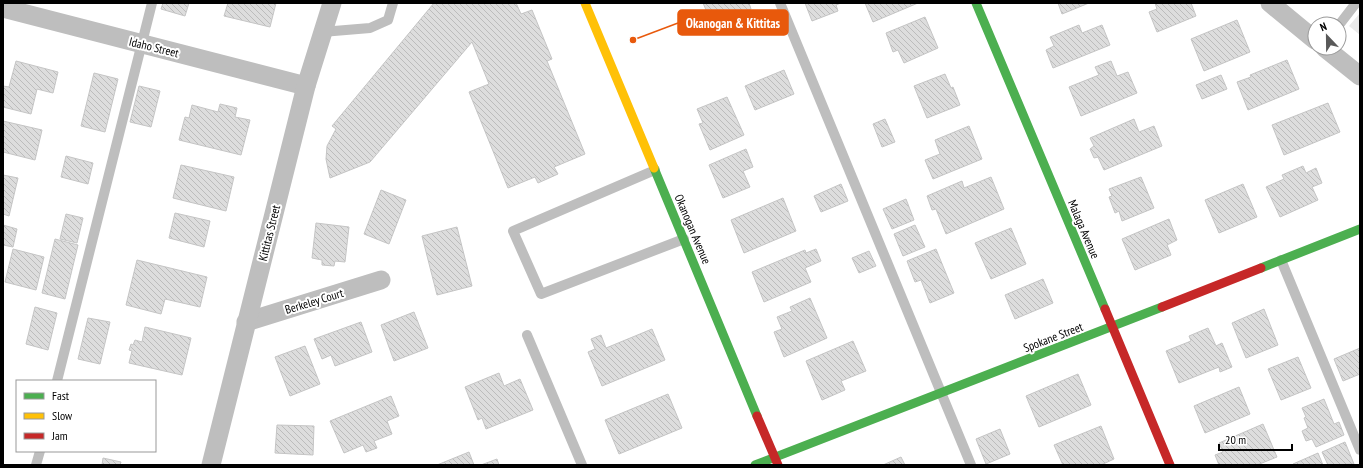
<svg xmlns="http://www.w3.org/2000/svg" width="1363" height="468" font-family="'PT Sans Narrow',sans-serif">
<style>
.green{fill:#eaeaea}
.building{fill:url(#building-back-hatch);stroke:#c5c5c5}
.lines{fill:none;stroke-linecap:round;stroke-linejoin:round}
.lane{stroke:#bebebe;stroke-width:10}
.street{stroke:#bebebe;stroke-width:19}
.fast{stroke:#4caf50;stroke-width:9}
.slow{stroke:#ffc107;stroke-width:9}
.jam{stroke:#c62828;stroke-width:9}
.labels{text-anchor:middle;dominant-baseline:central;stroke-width:4;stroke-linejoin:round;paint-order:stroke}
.street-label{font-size:12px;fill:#000;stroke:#fff}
.leader{fill:none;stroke:#e8590c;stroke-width:1.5}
.callout-dot{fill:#e8590c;stroke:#fff;stroke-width:1.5}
.callout{fill:#e8590c;stroke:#e8590c;stroke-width:1.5}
.callout-label{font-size:13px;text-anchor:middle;font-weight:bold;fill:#fff}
</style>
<defs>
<pattern id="building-back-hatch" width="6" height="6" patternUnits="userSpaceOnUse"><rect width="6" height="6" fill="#ddd"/><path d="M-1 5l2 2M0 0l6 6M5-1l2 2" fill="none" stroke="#bcbcbc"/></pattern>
</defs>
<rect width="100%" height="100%" fill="#fff"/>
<path class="green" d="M1360,13v22l-11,-9z"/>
<g class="building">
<path d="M163,3h26l-4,13 -24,-7z"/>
<path d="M228,3h48l-6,24 -46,-11z"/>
<path d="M434,3h82l5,11 11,-4 20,49 -5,2 38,93 -31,13 4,7 -20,9 -3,-6 -27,11 -39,-96 20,-8 -17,-42 -102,120 -40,16 -4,-19 1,-13 9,-17 -4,-3z"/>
<path d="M703,3h46l2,6 -38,17z"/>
<path d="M805,3h36l-5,2 2,6 -26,10z"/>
<path d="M865,3h53l-45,19z"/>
<path d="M1058,3h31l-27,11z"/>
<path d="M1155,3h36l5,13 -39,16 -8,-20 8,-3z"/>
<path d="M925,17l13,31 -34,15 -6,-13 -5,2 -7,-19z"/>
<path d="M1237,20l13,32 -46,19 -13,-32z"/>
<path d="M1079,25l3,8 20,-8 8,20 -57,23 -7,-18 8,-4 -4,-9z"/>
<path d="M1287,60l12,29 -51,21 -11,-28 14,-5 -1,-2z"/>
<path d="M16,61l42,11 -5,21 -16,-4 -6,25 -28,-7v-21l6,1z"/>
<path d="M1111,61l6,15 11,-4 9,21 -56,23 -12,-29 30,-12 -4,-8z"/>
<path d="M784,70l10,24 -39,16 -10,-24z"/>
<path d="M94,73l24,6 -13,53 -24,-6z"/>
<path d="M945,74l6,14 2,-1 7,18 -33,13 -13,-32z"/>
<path d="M1221,75l6,14 -25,10 -6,-14z"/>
<path d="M139,86l21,5 -9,36 -21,-5z"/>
<path d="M727,97l17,38 -34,15 -11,-26 4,-1 -6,-14z"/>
<path d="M1328,103l12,29 -56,23 -12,-30z"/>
<path d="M220,104l17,4 -2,9 15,3 -9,35 -62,-15 6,-23 4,1 3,-13 26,7z"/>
<path d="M885,119l10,23 -13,5 -9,-23z"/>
<path d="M1134,119l5,13 15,-6 8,20 -58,24 -6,-13 -4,1 -4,-9 4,-3 -4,-8z"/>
<path d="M3,121l39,9 -7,30 -32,-8z"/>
<path d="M969,126l13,33 -49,20 -8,-19 15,-6 -5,-14z"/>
<path d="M746,149l7,18 -10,4 7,16 -27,11 -14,-33z"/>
<path d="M66,156l27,7 -5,21 -27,-7z"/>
<path d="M181,165l53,12 -8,34 -53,-13z"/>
<path d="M1303,166l3,7 10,-5 6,15 -10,4 6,13 -38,17 -14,-30 18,-8 -2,-4z"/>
<path d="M3,175l15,3 -9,38 -6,-2z"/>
<path d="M991,177l13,32 -58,25 -10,-25 -4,1 -5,-14 35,-15 2,7z"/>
<path d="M1141,177l13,31 -32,13 -3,-10 -4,2 -6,-16 3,-1 -3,-7z"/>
<path d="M841,184l7,17 -27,11 -7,-16z"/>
<path d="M1243,184l14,33 -38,16 -14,-33z"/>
<path d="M381,190l25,10 -17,44 -25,-10z"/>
<path d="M783,198l13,33 -52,22 -13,-33z"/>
<path d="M906,199l8,21 -22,9 -9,-20z"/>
<path d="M175,213l35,8 -6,26 -35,-9z"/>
<path d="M66,214l17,4 -6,25 -17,-4z"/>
<path d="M1169,219l8,21 -10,5 4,10 -36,15 -13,-31z"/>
<path d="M316,223l33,4 -4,35 -10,-1 -1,5 -12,-1v-5l-10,-2z"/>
<path d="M3,225l14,4 -4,18 -10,-2z"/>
<path d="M915,225l10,22 -22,9 -9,-22z"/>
<path d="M457,227l15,59 -35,9 -15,-59z"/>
<path d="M1011,228l15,36 -35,15 -16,-36z"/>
<path d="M55,239l23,6 -13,54 -23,-6z"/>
<path d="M13,249l31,8 -8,33 -31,-8z"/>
<path d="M816,249l5,12 -16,7 6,14 -47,20 -12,-30 53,-22 1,3z"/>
<path d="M936,249l18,44 -24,10 -9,-23 -6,2 -8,-21z"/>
<path d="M869,251l7,15 -17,7 -7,-15z"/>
<path d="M137,260l70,17 -7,30 -35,-8 -4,15 -35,-9z"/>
<path d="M1043,279l10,24 -38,16 -10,-24z"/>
<path d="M810,298l17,40 -43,19 -10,-25 8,-3 -5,-12 15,-6 -2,-4z"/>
<path d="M35,307l22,6 -9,37 -22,-6z"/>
<path d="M1264,309l14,36 -32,13 -14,-35z"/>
<path d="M414,312l14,36 -34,13 -13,-36z"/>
<path d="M88,318l22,4 -10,42 -22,-5z"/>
<path d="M361,322l11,30 -37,14 -4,-11 -9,4 -8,-20z"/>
<path d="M145,327l46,11 -9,37 -53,-12 3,-12 -3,-1 2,-6 2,1 2,-5 7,2z"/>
<path d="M1208,328l8,18 6,-3 10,24 -12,5 -1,-5 -40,16 -13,-32 25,-10 -2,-5z"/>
<path d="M652,329l13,31 -63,26 -14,-34 7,-3 -4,-10 10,-4 5,13z"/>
<path d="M853,341l13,30 -25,10 4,9 -23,10 -16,-39z"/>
<path d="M305,346l15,38 -30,12 -15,-39z"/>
<path d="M1360,348v26l-17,7 -9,-22z"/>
<path d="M1298,357l13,31 -30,12 -13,-31z"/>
<path d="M499,373l5,13 16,-7 13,31 -47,19 -4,-11 -4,2 -13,-33z"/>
<path d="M1078,374l13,31 -52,22 -13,-31z"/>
<path d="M1239,387l11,27 -45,19 -11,-27z"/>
<path d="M668,394l14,34 -63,26 -14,-34z"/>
<path d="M391,396l8,20 -12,5 5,13 -18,7 3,7 -11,4 -3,-7 -19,8 -14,-32z"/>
<path d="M1324,399l10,25 5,-2 5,13 -28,12 -4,-8 -6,2 -4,-10 6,-3 -4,-10 2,-1 -4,-9z"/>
<path d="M1263,424l14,33 -20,8h-38l-4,-10 8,-3 -4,-9z"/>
<path d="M277,425l37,1 -1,29 -38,-2z"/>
<path d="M1101,426l13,33 -13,6h-38l-9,-20z"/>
<path d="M1000,429l10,25 -24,10 -10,-25z"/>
<path d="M1345,442l9,22 -26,1 -6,-13z"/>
<path d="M469,452l5,13h-37z"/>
<path d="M1318,453l5,12h-30v-1z"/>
<path d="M901,457l4,8h-22z"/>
<path d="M103,458l18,4 -1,3h-18z"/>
<path d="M497,459l2,6h-18z"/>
</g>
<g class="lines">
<g class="lane">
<path d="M780,3l191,462"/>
<path d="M1339,25l17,-22"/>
<path d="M322,32l48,-4 18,-8 5,-17"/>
<path d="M655,170l-142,61 28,63 143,-55"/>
<path d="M1281,260l79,190"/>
<path d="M527,335l55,130"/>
<path d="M57,381l95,-378"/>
<path d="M36,465l4,-14"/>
</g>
<g class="street">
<path d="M1270,3l45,37"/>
<path d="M3,8l303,78"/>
<path d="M1325,48l35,28"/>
<path d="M246,322l135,-42"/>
<path d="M211,465l95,-379 26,-83"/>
</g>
<g class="fast">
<path d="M976,3l129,306"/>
<path d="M654,168l103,248"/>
<path d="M1261,268l99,-39"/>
<path d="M755,465l407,-158"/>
</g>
<path class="slow" d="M585,3l69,165"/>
<g class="jam">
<path d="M1162,307l99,-39"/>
<path d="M1105,309l65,156"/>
<path d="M757,416l21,49"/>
</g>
</g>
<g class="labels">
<g class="street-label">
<text transform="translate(154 47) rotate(14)">Idaho Street</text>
<text transform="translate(693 229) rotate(67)">Okanogan Avenue</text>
<text transform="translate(1084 229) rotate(67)">Malaga Avenue</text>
<text transform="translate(269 233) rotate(-76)">Kittitas Street</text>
<text transform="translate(314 301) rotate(-17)">Berkeley Court</text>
<text transform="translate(1053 337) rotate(-21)">Spokane Street</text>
</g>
</g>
<path class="leader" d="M633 40L678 23"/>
<circle class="callout-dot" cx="633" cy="40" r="4"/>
<rect class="callout" x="678" y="10" width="110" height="25" rx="4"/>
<g class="callout-label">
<text x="733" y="28">Okanogan &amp; Kittitas</text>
</g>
<rect width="1363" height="468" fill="none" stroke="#000000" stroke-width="8"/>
<rect x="16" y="380" width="140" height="72" fill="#ffffff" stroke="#999999"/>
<rect x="24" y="393" width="20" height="6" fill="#4caf50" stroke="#999999"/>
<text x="52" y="400" font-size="12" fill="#000000">Fast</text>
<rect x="24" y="413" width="20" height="6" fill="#ffc107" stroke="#999999"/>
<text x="52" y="420" font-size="12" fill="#000000">Slow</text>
<rect x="24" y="433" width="20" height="6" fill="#c62828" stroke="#999999"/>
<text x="52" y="440" font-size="12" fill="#000000">Jam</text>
<g transform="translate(1327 36) rotate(338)"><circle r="19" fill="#ffffff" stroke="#999999"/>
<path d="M0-3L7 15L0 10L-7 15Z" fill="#595959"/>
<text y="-6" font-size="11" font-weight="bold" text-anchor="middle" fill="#000000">N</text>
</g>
<path d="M1219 444v6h73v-6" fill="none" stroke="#000000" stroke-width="2"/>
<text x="1225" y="444" font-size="12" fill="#000000" stroke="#ffffff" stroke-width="3" paint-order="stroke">20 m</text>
</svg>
